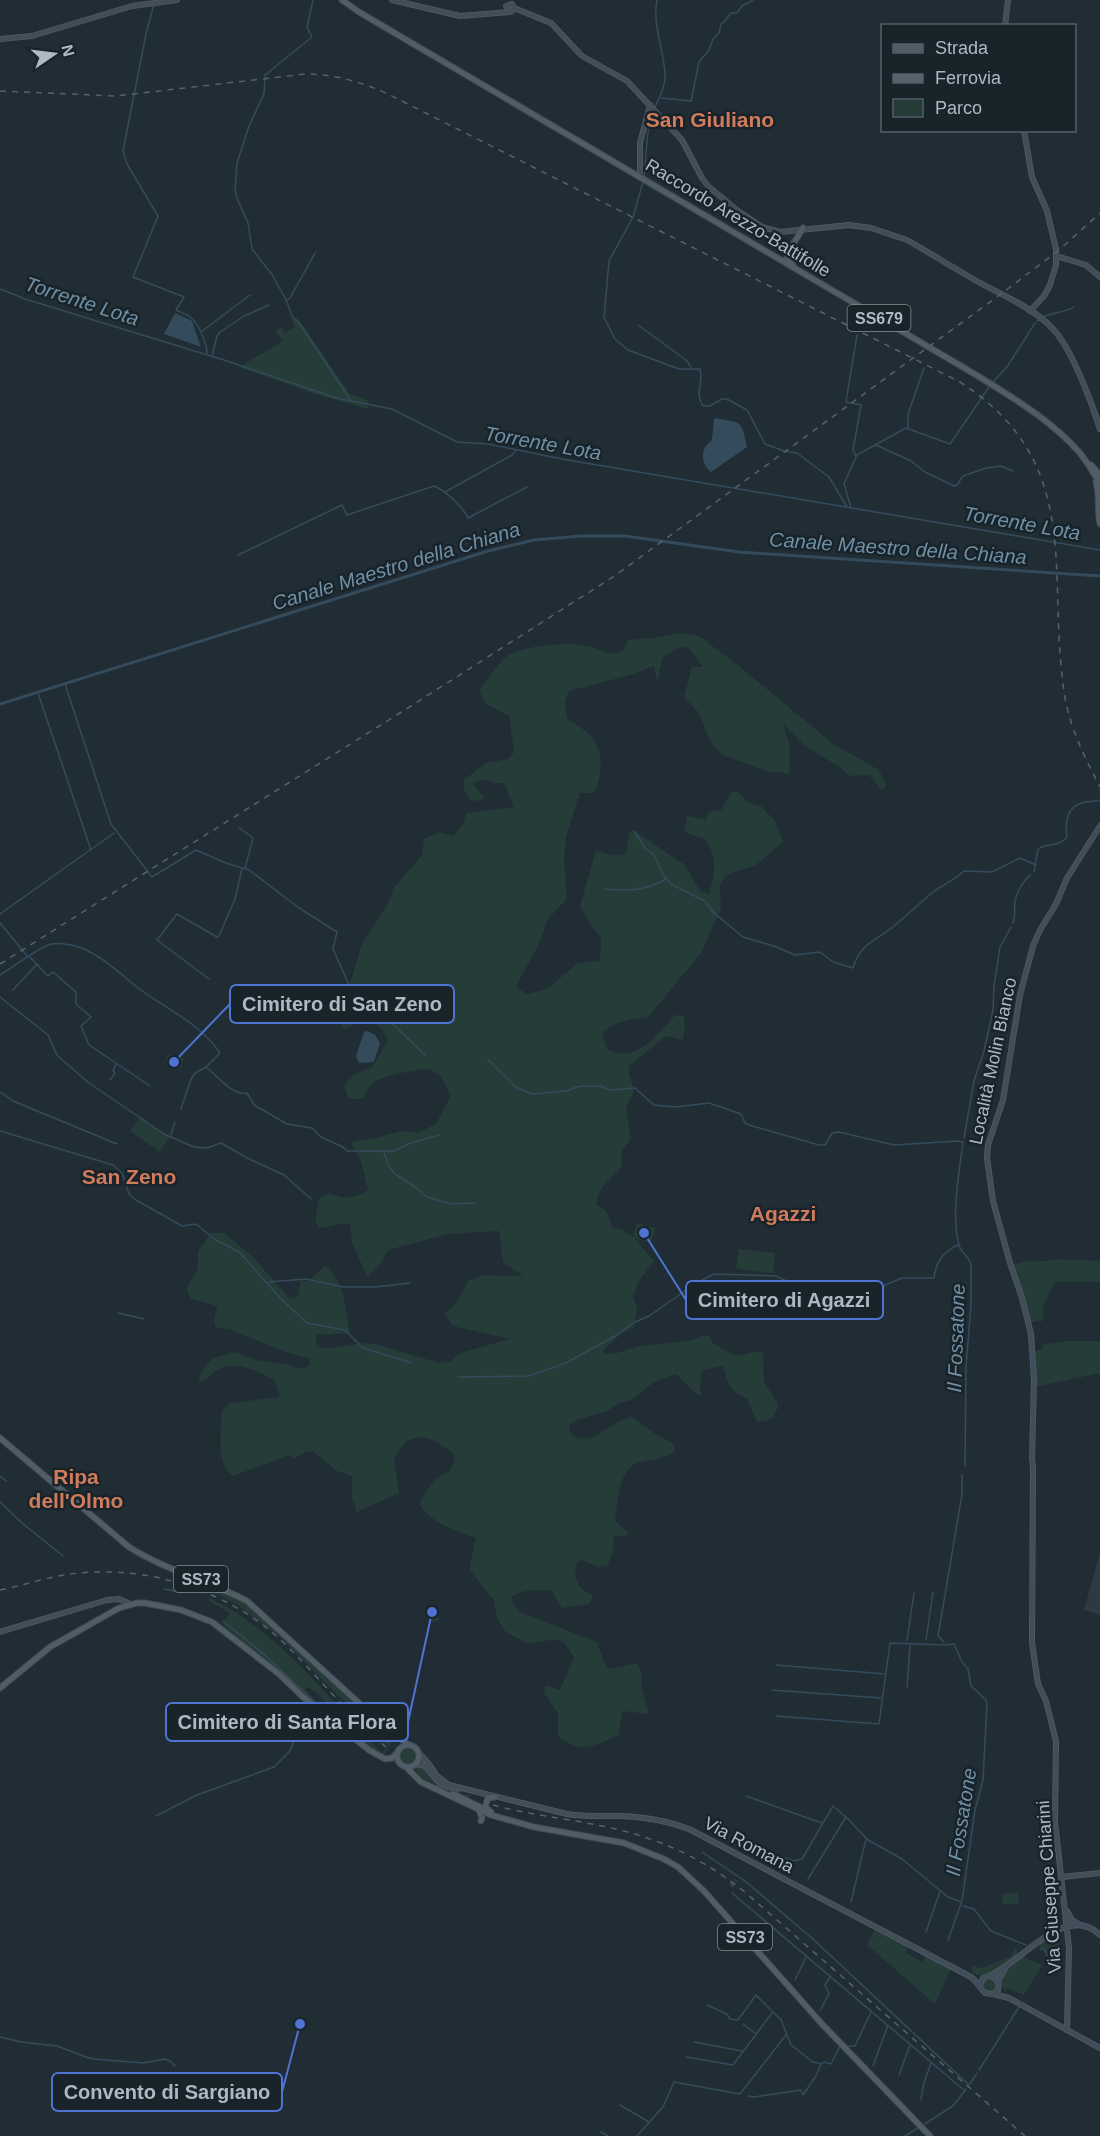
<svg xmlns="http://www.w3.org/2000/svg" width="1100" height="2136" font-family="Helvetica,sans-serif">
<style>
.airport{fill:#2e3a43}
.green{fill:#263c38}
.water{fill:#344b5c}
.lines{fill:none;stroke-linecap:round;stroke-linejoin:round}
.stream{stroke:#344b5c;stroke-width:1.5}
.canal{stroke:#344b5c;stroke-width:3}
.secondary-tunnel{stroke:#35424a;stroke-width:4.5;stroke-dasharray:4.5 2;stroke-linecap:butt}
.secondary-casing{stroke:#515c64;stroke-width:6}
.primary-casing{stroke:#404a52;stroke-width:7}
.secondary{stroke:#414e59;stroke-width:4.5}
.primary{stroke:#515d66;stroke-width:5}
.rail{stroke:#55636d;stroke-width:1.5;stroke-dasharray:6 6;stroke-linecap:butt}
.labels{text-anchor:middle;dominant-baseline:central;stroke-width:5;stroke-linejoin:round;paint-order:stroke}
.shield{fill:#19232a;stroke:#818c95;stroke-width:1.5}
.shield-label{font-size:16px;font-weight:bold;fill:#adb9c3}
.street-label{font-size:18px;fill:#adb9c3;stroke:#19232a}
.water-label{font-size:20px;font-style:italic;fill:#6f90a6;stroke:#19232a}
.quarter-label{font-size:21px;font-weight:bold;fill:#cf7b5c;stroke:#19232a}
.leader{fill:none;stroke:#4f73d1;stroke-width:2}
.callout-dot{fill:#4f73d1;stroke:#19232a;stroke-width:2}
.callout{fill:#19232a;stroke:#4f73d1;stroke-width:2}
.callout-label{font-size:20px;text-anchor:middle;font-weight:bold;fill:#adb9c3}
</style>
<rect width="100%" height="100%" fill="#202d35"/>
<path class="airport" d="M1100,1552v63l-16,-5z"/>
<g class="green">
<path d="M297,317l53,77 19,7 -1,8 -53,-15 -76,-27 44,-26 -8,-10 6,-4 4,6 9,-6 -2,-7z"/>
<path d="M681,633l18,3 40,30 93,77 47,27 7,15 -4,6 -13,-16 -19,1 -12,-10 -32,-19 -23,-23 7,23 -1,28 -7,-3h-13l-46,-17 -12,-12 -12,-30 -15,-16 8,-30h11l-15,-20 -10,1 -15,9 -6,25 -3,-16 -24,9 -61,16 -4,10 2,17c7,6 17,11 23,17 14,15 13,41 4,58h-14l-14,44 -2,20 3,42 -19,20 -11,29 -21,38 10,8 21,-5 31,-26 22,-2 1,-23 -11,-14 -10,-18 16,-56c10,4 20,8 30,3l3,-20 4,-3 52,35 15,26 9,3c6,-20 9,-38 -4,-55l-16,-5 -5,-4 3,-14 19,4 3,-8 12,-2 11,-19 6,1 11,11 12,3 14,15 8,21 -27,23 -27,9 -6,6 -3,6 1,23 -20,44 -47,57 -7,8c-15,1 -35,3 -45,16l5,15c30,16 50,-15 68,-34l8,1 2,10 -2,14 -17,-4 -37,30v6l5,20 -8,15 5,32 -10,13 1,15c-11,12 -26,22 -25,39 13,3 11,13 17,23h7l12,8 4,-14 18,5 -4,15 -17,-5 20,23 -15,20 -6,16 4,10 -3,20 -12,6 -19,17v4l14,-1 22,-7 53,-6 10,-4h7l4,7 22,13 23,-5 5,2 1,29 14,22c-1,13 -9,18 -21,18l-10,-24c-17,-5 -20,-16 -24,-32l-21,4 -2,19 2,7 -6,-2 -20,-20 -20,7 -25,19 -12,3 -11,8 -32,9 -6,5 -1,4 3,6c24,13 37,-16 61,-18l21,16 20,11v9c-14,7 -24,6 -37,10 -19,7 -19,41 -22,58l14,12 -2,2 -13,2 -1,14 -5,14 -9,2 -18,-7 -5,3c-1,8 -1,18 5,25 4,4 8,4 12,9l-4,7 -27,4 -11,-18c-12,0 -32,-1 -40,8l2,6 7,8 77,30 9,25 4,2 28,-6 4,13 -1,9 8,29 -27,-3 -3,24c-23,10 -39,20 -61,1v-23l-14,-20 1,-8 15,5 14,-33 -11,-16 -11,-1 -26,3 -21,-12 -8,-13 -4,-19 -24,-30 7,-31c-21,-7 -45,-15 -57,-34 4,-7 8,-14 13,-21 12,-14 19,-4 23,-28 -13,-9 -29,-24 -46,-15 -6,3 -11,14 -15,19l5,34 -42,19 -5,-15v-21l-15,-5 -25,-20 -7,1 -11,7 -5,-4 -56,21c-18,-12 -12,-46 -11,-65l8,-8 50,-6 -5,-16c-15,-9 -38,-21 -56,-12 -8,3 -12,12 -20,13v-4l6,-12 9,-8 21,-6 21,8 33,5 8,3h7l6,-4v-5l-24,-7 -57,-23 -13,-1 -2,-6 3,-16 -26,-7 -4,-8 1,-6 10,-16v-18l13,-18h13l28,23 38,43 8,-3 3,-17 6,3 18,-16c20,14 21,45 25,67l-34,2 1,12 15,1 30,-5 14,1 63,19 12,-2 9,-8 50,-14 -53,-12 -6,-3 -6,-10 13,-13 10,-20 16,-6 39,1 -20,-14 -4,-31 -51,3 -60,16 -6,12 -15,15 -15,-35 -2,-18c-11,-1 -19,3 -31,4l-4,-8 4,-22 9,-5c19,6 22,7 40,-3l-7,-29 -10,-18c7,-3 13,-3 20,-4 16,-2 30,-12 47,-6l18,-9 14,-27c-3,-10 -8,-23 -19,-27 -9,-3 -47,6 -55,11 -15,9 -4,22 -28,17l-4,-13 11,-11 18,-7 15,-28 -7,-11 -13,-10c-13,3 -12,7 -23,11l-3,-2 -2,-28 4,-9 6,-7 12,-39 27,-42 4,-13 29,-34 2,-16 15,-7 14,4 11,-13 2,-10 48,-6 -10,-24h-11l-7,-4 -14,4 13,15 -6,3 -8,-1 -7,-10v-10l22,-17 22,-4 6,-7 -5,-36 -24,-13 -6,-13c8,-11 17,-24 27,-33 15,-12 64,-15 82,-11 15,3 19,12 35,5l5,-11 24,-2z"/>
<path d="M167,1055l17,3 -3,10 -15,-4z"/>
<path d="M140,1117l29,21 -9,14 -30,-21z"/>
<path d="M739,1249l36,4 -2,20 -37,-4z"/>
<path d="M1058,1259l42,2v21h-45l-12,24v15l-13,1 -17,-57c14,-6 30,-2 45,-6z"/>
<path d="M1065,1341h35v32l-64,14 -1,-36 8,-2 -1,-4z"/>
<path d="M208,1586l32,14 15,10 81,74 49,50 6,9 -6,11 -4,1 -10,-6 -53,-55 -11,-7 -2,2 10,12 -1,1 -92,-78 8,-11 -21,-12 1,-3c71,35 117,100 172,155l6,-7 -109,-110 -43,-32 -27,-14z"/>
<path d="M435,1605l4,15 -8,2 -5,-14z"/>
<circle cx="408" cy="1756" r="9"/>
<path d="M417,1765l5,1 14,16 21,9 2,3 12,1 -1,3 -7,-1 -42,-20 -6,-8z"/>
<path d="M1018,1893l1,10 -16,2 -1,-11z"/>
<path d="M876,1927l33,19 -3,7 16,9 4,-7 25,14 -16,35 -68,-59z"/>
<path d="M1058,1933c3,16 1,11 -7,24l-12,-12z"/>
<path d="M1015,1948l2,1 -1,6c-11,11 -28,27 -44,18v-7l10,2 29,-12 3,-6 -2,-1z"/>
<path d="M1023,1957l19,8 -18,30 -17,-7 -2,4c-9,-17 6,-26 18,-35z"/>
<circle cx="990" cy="1985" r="7"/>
</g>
<g class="water">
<path d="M175,313l17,8 9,26 -37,-13z"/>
<path d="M714,418c28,5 27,1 33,29l-36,25c-11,-9 -11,-23 1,-32z"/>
<path d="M367,1031l8,4 5,8 -6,19 -15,1 -3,-7 8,-24z"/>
</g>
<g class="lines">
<g class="stream">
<path d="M313,0l-6,27 5,10 -47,38 -1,19 -15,32 -12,37 -2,27 2,8 11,25 4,26 21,27 13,24 7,18 7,6 51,77"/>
<path d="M154,4l-8,30 -23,117 4,13 31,52 -25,61 51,20 -8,13c4,2 10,4 14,7 9,7 17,26 17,37"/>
<path d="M661,98l30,3 8,-39 10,-12 4,-11 6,-6 2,-9 3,-2 7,-9h6l5,-7 11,-6"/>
<path d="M644,178c3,-21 1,-40 7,-60 4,-15 15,-28 14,-44 -1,-24 -13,-50 -8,-74"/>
<path d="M643,182l-10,35 -24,44 -5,56 11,22 13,11 51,19h21c4,13 -6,24 3,37h7l12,-7h5l20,11 18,34 19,7 13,2 32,24 18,30"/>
<path d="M0,289l25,10 199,61 112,38 56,11 65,33 31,2 74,15 538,91"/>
<path d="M287,300l3,-2 25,-45"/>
<path d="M1043,317c9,-5 25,-5 31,-10"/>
<path d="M1037,321l2,-1"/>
<path d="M638,325l48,35 5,7"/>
<path d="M201,332l49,-37"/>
<path d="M212,356l5,-20 2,-3 25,-17 25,-11"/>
<path d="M993,382l14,-15 28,-44"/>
<path d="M908,428v-14l16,-46"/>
<path d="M876,445l35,16 14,11 29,14 3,-1 6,-9 23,-8 15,-2 12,5"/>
<path d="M856,456l-3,-6 8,-45 -15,-3 11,-67"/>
<path d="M445,492l67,-37 4,-5"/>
<path d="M851,508l-7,-24 13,-29 49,-27 44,16 39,-57"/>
<path d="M238,555l104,-50 5,10 87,-29c12,5 29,21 34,32l59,-31"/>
<path d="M65,684l46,140 41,53 44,-27 30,13 23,7 50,38 38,24 -4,17 17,38 6,7 5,1 11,9 53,51"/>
<path d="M38,693l53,157"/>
<path d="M238,827l15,11 -8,30"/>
<path d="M634,831l11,17 9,7 10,21 7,8 34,17 8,11 30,25 31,9 21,9 25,-3 13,10 20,6c7,-25 23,-27 41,-42 13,-11 26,-23 39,-34 10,-7 21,-12 31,-21l28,1 28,-14 16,7"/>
<path d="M1034,872l4,-23c11,-8 18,0 29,-12 -2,-15 -1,-31 18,-35 6,-1 10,0 15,-2"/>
<path d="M604,889c23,2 42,2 62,-10"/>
<path d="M0,914l114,-81"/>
<path d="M0,923l28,34"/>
<path d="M1013,923c3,-8 1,-13 2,-21 1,-9 9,-23 16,-27"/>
<path d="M30,957l18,19 5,-4 23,20v12l15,13 -10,9 8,19 61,41"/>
<path d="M0,975c10,-6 41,-29 51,-31 12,-2 29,2 39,8 18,9 33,24 48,36 27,20 63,36 82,65l-14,14 -11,6 -4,6 -10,30"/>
<path d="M209,979l-52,-39 20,-26 40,23 2,-1 16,-37 7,-30"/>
<path d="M13,990l24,-26"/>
<path d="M362,995l29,-3 41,12 17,1"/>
<path d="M0,997l48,38 9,20 10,9 22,19 75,51 30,13 13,1 14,-5 26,15 37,17 27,24"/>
<path d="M488,1060l28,27 16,7 34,-3 11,-4 9,-1h14l10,4 25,-2 19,17 22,2 33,-4 32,11 4,9 4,2 70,20h6l7,-12 7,-1 55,13 64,-4 5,1c-4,31 -12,74 -4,103 2,8 11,12 12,20v40l-5,62 -1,99"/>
<path d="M207,1068c11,8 25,28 40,25l8,13 6,3 26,15 25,4 9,9 22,10 4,4h48l13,-7 31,-9"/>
<path d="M110,1080l5,-7 -2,-2 3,-7"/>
<path d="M0,1092l13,9 104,43"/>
<path d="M0,1131l113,34 9,8 7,21 7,6 46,26 14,-2 20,16 23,12 43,48 25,23 38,7 18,18 49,15"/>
<path d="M171,1135l4,-13"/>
<path d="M964,1138l10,-57 10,-30 9,-41 1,-24 6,-39 11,-20"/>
<path d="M384,1153l6,15 5,6 19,12 13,11 25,7 22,-1"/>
<path d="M269,1282l37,-3 37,8h32l35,-4"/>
<path d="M118,1313l26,6"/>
<path d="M458,1377l70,-1 38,-13 51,-28 16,-12 16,-7 46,-32 19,-10 62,2 17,8 76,5 9,-1 24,-10h32c2,-17 9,-26 24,-33"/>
<path d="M0,1476l6,5"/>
<path d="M0,1502l22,21 41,33"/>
<path d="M164,1589l10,2"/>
<path d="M223,1621l43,35 51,48"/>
<path d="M907,1640l7,-47"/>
<path d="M926,1640l7,-48"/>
<path d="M944,1642l-6,-6 24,-142v-19"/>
<path d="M776,1665l110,9"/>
<path d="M907,1687l3,-41"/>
<path d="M772,1690l109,8"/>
<path d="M776,1716l103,8 11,-81 56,2 8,-1 8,18 6,7 3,17 15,14 1,4 -4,76 -8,30 -13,91 -14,39"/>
<path d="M746,1796l76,27"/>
<path d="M156,1816l41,-21 77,-28 16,-16 7,-19 9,-6 8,-14"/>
<path d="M747,1843l46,18 9,-2 31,-53 14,12 21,22 34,19 46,38 13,5"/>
<path d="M702,1852l43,29 69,59 155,145 8,-12"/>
<path d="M808,1879l38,-62"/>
<path d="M732,1893l233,198"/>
<path d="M851,1902l15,-63"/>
<path d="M963,1906l11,3 17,22 35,14"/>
<path d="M926,1932l14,-41"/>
<path d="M1040,1948l5,2 2,6"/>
<path d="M795,1980l11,-23"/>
<path d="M707,2005l20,9 3,5 8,1 18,-25 25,25 10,25 22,17 8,2 3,-2 7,2 9,-18"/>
<path d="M820,2011l9,-17 -4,-9 5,-8"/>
<path d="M743,2024l12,9"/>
<path d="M0,2037l21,5 36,4 29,11 8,2 49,4 22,-4 5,2 5,5"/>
<path d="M694,2042l48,9"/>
<path d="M847,2046h8l16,-34"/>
<path d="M686,2057l47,8 39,-52"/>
<path d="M873,2066l15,-41"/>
<path d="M979,2070l40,-63"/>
<path d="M899,2075l11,-30"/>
<path d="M748,2096l6,1 47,-7 2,5 13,-19 5,-12"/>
<path d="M921,2100l2,-14 8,-23"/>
<path d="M620,2105l29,17"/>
<path d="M925,2124l29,-19 12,-16"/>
<path d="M601,2132l7,4"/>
<path d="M637,2136l26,-29 11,-25 66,12 46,-59"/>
<path d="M905,2136l13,-8 4,3"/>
</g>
<path class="canal" d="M0,704l488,-153 46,-11 47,-4h44l114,16 361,24"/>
<path class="secondary-tunnel" d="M731,1886l5,-6"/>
<g class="secondary-casing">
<g id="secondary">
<path d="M392,0l68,16 51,-4 3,-4 -2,-4 -6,2 2,5"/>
<path d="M514,8l37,15 31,33 45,25 55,59 20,38 7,9 29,24 24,16 18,5 69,-7 22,3 36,12c23,13 45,27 68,40 26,15 58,27 78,49 19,20 39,74 47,100"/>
<path d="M1005,26l3,-26"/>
<path d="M0,39l32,-3 100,-30 45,-6"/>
<path d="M1024,130l8,47 15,34 9,38v16l-6,20 -6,11 -14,15"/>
<path d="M638,176l2,-4v-29l10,-38"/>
<path d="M1056,256l30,9 14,12"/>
<path d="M0,1632l107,-32 12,-1 11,5"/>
<path d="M419,1753l10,11 8,12 12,9 118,29c18,3 35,2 53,2 25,1 47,4 71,14l280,147c7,5 8,11 14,16l8,1 5,-4 1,-6 -5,-7 -5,-1 -6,2 -3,8"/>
<path d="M416,1764l9,2 15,18 17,6"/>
<path d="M1062,1877l38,-4"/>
<path d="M1067,1911l5,9 7,4"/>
<path d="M989,1976c31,-12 77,-75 111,-41"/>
<path d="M998,1981l8,-14"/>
<path d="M993,1994l16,4 91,50"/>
<path d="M1067,2030l2,-82 -14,-126 1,-81 -10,-40 -8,-17 -6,-41 1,-176 -1,-8 2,-79 -3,-46 -9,-36 -12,-35 -17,-62 -6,-43 1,-13 15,-45 17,-105 13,-49 7,-16 16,-26 11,-26 33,-52"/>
</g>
</g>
<g class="primary-casing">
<g id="primary">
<path d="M342,0l17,12 619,364c35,22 73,44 101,76 8,9 14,21 21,31"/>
<path d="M793,265l-6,-7v-4l16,-26"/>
<path d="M1091,465l9,10"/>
<path d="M1096,482c4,14 1,28 4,42"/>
<path d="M0,1438l129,109c36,23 80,34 118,54l145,132 17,12"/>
<path d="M0,1688l50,-41 69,-39 18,-5h8l36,7 31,12 67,52 24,23 66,53 16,9 7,-1 5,-5"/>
<circle cx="408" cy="1756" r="11"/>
<path d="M406,1767l15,15 70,33 43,12 90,16 40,16 14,8 26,24 118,133 108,112"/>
<path d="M453,1794l27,13"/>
<path d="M479,1810l3,8 -1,3"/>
<path d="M491,1812l-6,-5 3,-9 7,-1"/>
</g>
</g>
<use href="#secondary" class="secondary"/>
<use href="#primary" class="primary"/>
<g class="rail">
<path d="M0,91l116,5 189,-22c30,0 56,8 83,20l572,288c127,82 85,192 105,316 6,32 20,60 35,89"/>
<path d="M0,964l411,-258 205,-131 389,-284 54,-41 41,-37"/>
<path d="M0,1590c24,-5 48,-13 71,-16 75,-10 157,16 212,68 35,34 65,73 103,105"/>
<path d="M493,1805c48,13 102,16 148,31 39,12 73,31 105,57l279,243"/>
</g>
</g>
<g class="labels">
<g class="shield">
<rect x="847.5" y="305" width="63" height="26" rx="4.5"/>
<rect x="174" y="1566" width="54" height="26" rx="4.5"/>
<rect x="718" y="1924" width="54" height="26" rx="4.5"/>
</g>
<g class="shield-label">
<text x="879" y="318">SS679</text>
<text x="201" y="1579">SS73</text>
<text x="745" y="1937">SS73</text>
</g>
<g class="street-label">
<text transform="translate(738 218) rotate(31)">Raccordo Arezzo-Battifolle</text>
<text transform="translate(993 1061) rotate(-78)">Località Molin Bianco</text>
<text transform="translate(749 1845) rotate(28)">Via Romana</text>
<text transform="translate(1049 1887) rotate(-94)">Via Giuseppe Chiarini</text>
</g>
<g class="water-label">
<text transform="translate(82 301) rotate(18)">Torrente Lota</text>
<text transform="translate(543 443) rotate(10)">Torrente Lota</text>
<text transform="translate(1022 523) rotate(10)">Torrente Lota</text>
<text transform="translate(898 548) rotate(4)">Canale Maestro della Chiana</text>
<text transform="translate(396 566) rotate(-17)">Canale Maestro della Chiana</text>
<text transform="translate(956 1338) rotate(-88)">Il Fossatone</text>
<text transform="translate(961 1822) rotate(-81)">Il Fossatone</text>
</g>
<g class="quarter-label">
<text x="710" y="119">San Giuliano</text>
<text x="129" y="1176">San Zeno</text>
<text x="783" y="1213">Agazzi</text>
<text x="76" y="1476">Ripa<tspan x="76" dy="24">dell'Olmo</tspan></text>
</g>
</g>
<path class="leader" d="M174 1062L230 1004M644 1233L686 1300M432 1612L408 1722M300 2024L282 2092"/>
<g class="callout-dot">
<circle cx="174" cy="1062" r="6"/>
<circle cx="644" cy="1233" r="6"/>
<circle cx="432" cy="1612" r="6"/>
<circle cx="300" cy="2024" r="6"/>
</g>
<g class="callout">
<rect x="230" y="985" width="224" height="38" rx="6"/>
<rect x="686" y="1281" width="197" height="38" rx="6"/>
<rect x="166" y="1703" width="242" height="38" rx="6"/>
<rect x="52" y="2073" width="230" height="38" rx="6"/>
</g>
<g class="callout-label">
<text x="342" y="1011">Cimitero di San Zeno</text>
<text x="784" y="1307">Cimitero di Agazzi</text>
<text x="287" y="1729">Cimitero di Santa Flora</text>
<text x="167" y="2099">Convento di Sargiano</text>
</g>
<rect x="881" y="24" width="195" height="108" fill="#19232a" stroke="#545f67" stroke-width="1.5"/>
<rect x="893" y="44" width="30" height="9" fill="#515d66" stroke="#545f67" stroke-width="1.5"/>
<text x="935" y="54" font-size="18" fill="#adb9c3">Strada</text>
<rect x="893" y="74" width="30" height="9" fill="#55636d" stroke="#545f67" stroke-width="1.5"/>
<text x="935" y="84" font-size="18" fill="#adb9c3">Ferrovia</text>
<rect x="893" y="99" width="30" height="18" fill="#263c38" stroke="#545f67" stroke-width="1.5"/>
<text x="935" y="114" font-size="18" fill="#adb9c3">Parco</text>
<g transform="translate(54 54) rotate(76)" stroke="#19232a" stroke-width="4.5" paint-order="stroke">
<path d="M0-4.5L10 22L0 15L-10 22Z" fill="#adb9c3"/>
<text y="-9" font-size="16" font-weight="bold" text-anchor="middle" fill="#adb9c3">N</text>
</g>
</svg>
